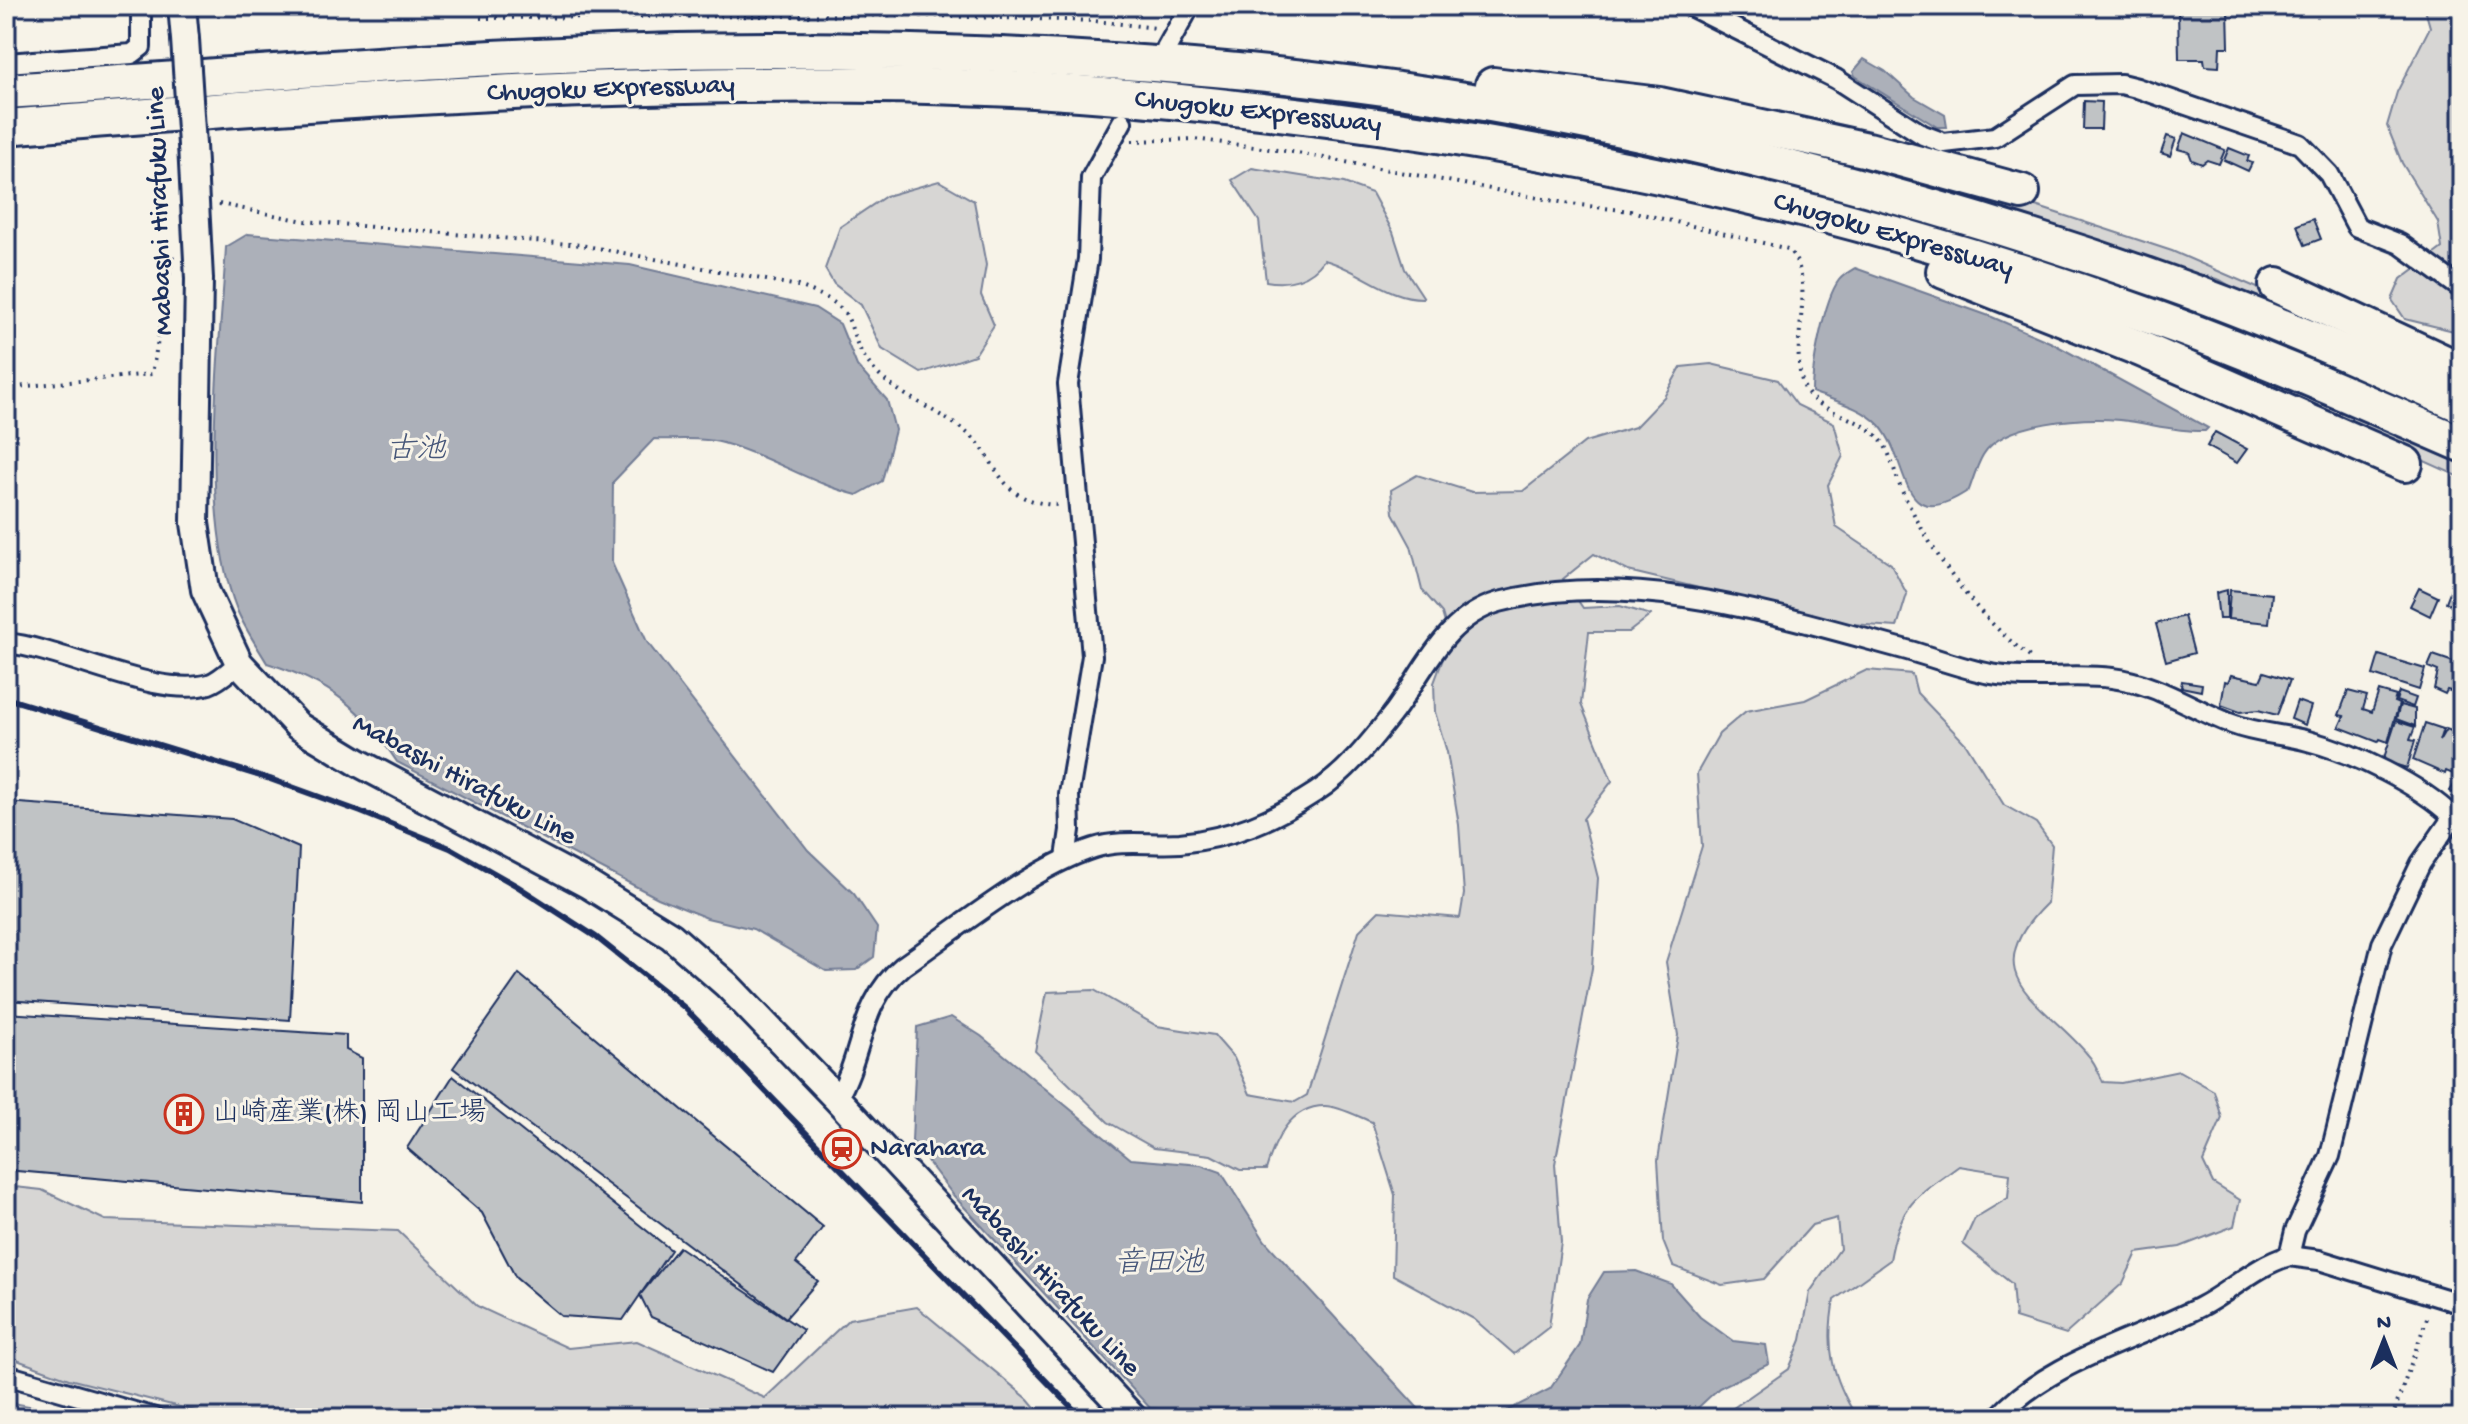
<svg xmlns="http://www.w3.org/2000/svg" width="2468" height="1424" font-family="'Gochi Hand','Klee One',sans-serif">
<style>
.green{fill:#d7d6d4;stroke:#798299;stroke-width:2}
.water{fill:#acb0b9;stroke:#727c95;stroke-width:2}
.building{fill:#c0c3c5;stroke:#1b2f5e;stroke-width:2}
.lines{fill:none;stroke-linecap:round;stroke-linejoin:round}
.street-casing{stroke:#1b2f5e;stroke-width:24}
.secondary-casing{stroke:#1b2f5e;stroke-width:32}
.highway-casing{stroke:#1b2f5e;stroke-width:40}
.path{stroke:#1b2f5e;stroke-width:4;stroke-dasharray:2 6;stroke-linecap:butt}
.street{stroke:#f7f3e8;stroke-width:18}
.secondary{stroke:#f7f3e8;stroke-width:26}
.highway{stroke:#f7f3e8;stroke-width:34}
.rail{stroke:#1b2f5e;stroke-width:6}
.secondary-bridge-casing{stroke:#1b2f5e;stroke-width:32;stroke-linecap:butt}
.secondary-bridge{stroke:#f7f3e8;stroke-width:26}
.labels{text-anchor:middle;dominant-baseline:central;stroke-width:6;stroke-linejoin:round;paint-order:stroke}
.street-label{font-size:28px;fill:#1b2f5e;stroke:#f7f3e8}
.poi-label{font-size:28px;fill:#1b2f5e;stroke:#f7f3e8;text-anchor:start}
.water-label{font-size:30px;font-style:italic;fill:#465679;stroke:#f7f3e8}
</style>
<rect width="100%" height="100%" fill="#f7f3e8"/>
<filter id="ink" filterUnits="userSpaceOnUse"><feTurbulence type="fractalNoise" baseFrequency=".0125" numOctaves="2"/><feDisplacementMap in="SourceGraphic" scale="16" xChannelSelector="R" yChannelSelector="G"/><feConvolveMatrix kernelMatrix="1 2 1 2 8 2 1 2 1" color-interpolation-filters="sRGB"/></filter>
<g filter="url(#ink)">
<g class="green">
<path d="M2424,6h38v327l-57,-14 -13,-19 9,-21 41,-31 -4,-26 -36,-59 -15,-37 10,-34 33,-65z"/>
<path d="M1636,112l354,79 182,60 201,87 -7,10 -109,-46 -37,-22z"/>
<path d="M1252,168l92,15 28,10 21,39 12,37 19,29c-37,1 -64,-29 -100,-38 -13,19 -35,25 -58,21l-7,-60 -27,-41z"/>
<path d="M939,181l35,20 12,64 -5,30 13,30 -19,30 -54,18 -39,-24 -21,-44 -27,-21 -9,-15 15,-42 46,-31z"/>
<path d="M2114,321l81,29 267,111v17z"/>
<path d="M1711,364l67,16 19,25 37,18 9,33 -15,29 8,42 55,37 16,30 -10,33 -47,-3 -222,-53 -34,-17 -31,25 20,29 37,-2 31,9 -22,17h-40l-8,72 31,77 -29,38 15,59 -6,90 -37,196 6,78 -12,85 -35,27 -40,-35 -81,-44 2,-80 -23,-73c-13,-5 -33,-16 -47,-16 -36,0 -51,36 -59,64h-26l-29,-15 -57,-7 -46,-26 -73,-71 12,-59 47,-2 63,36 57,9 20,23 16,36 45,8 12,-7 52,-164 20,-20 81,7 4,-24 -5,-69 -12,-73 -12,-40 -1,-29 16,-43 -8,-27 -20,-23 -11,-44 -18,-33 -2,-23 26,-15 55,17 51,-1 62,-49 50,-15 29,-30 17,-30z"/>
<path d="M1867,670l45,4 5,19 49,51 38,61 32,18 16,22 -5,58c-77,75 -3,98 41,152 7,7 11,18 15,27l18,1 58,-12 35,20 8,27 -19,44 10,21 27,17 -6,26 -54,21 -43,6 -14,30 -57,51 -51,-16 -3,-34 -49,-40 12,-26 33,-20 2,-24 -51,-8c-44,32 -59,37 -69,94l-56,40c-9,48 -2,77 23,118h-138l70,-49 12,-29 9,-48 30,-43 -3,-31 -25,7 -48,54 -42,6 -49,-19 -10,-25 -5,-81 20,-125 -12,-73 36,-116 -5,-73 22,-39 27,-23 59,-11z"/>
<path d="M6,1186l36,4 63,30 293,11 79,75 91,42 69,-7 128,57 84,-79 68,-12 111,92 16,19h-821l-154,-39 -63,-23z"/>
<path d="M6,1401l2,1 84,16h-86z"/>
</g>
<g class="water">
<path d="M1864,59l21,12 29,26 31,18 2,12h-10l-82,-51 -2,-4z"/>
<path d="M248,234l382,31 185,43 25,16 17,42 30,34 8,30 -13,51 -25,14c-48,-12 -86,-39 -134,-52 -21,-6 -47,-3 -69,-4l-41,43 -1,81 35,79 161,208 46,44 23,34 -3,29 -18,13 -30,1 -73,-42 -46,-11 -49,-20 -261,-136c-35,-54 -68,-80 -130,-99 -10,-17 -22,-34 -30,-53 -39,-99 -17,-256 -11,-363z"/>
<path d="M1855,268l137,49 60,26 156,85 -3,3c-29,1 -56,-8 -85,-11 -36,-3 -117,1 -137,35 -6,10 -10,24 -14,35 -72,48 -57,-28 -90,-65 -17,-18 -45,-24 -67,-33 0,-26 12,-92 27,-112 4,-5 11,-9 16,-12z"/>
<path d="M951,1017l30,19 150,123 70,6 20,7 44,69 162,177h-250l-8,-8 -19,-2 -196,-212 -42,-55 5,-114z"/>
<path d="M1636,1271l35,13 29,33 33,24 33,4 3,19 -50,24 -32,30h-194l57,-29 30,-44 7,-46 17,-27z"/>
</g>
<g class="building">
<path d="M2178,7l50,1 1,39h-9l-1,20 -14,-1 -1,-7h-25z"/>
<path d="M2084,101l18,1 -1,27h-18z"/>
<path d="M2184,133l41,17 -6,14 -12,-4 -5,4 -10,-4 -3,-8 -11,-3z"/>
<path d="M2167,136l9,3 -6,17 -9,-3z"/>
<path d="M2229,148l20,8 -2,5 5,2 -4,8 -24,-11z"/>
<path d="M2313,219l8,20 -16,6 -8,-20z"/>
<path d="M2215,432l32,17 -10,14 -30,-17z"/>
<path d="M2452,586l9,4 -8,16 -7,-4z"/>
<path d="M2419,588l19,9 -8,19 -20,-10z"/>
<path d="M2227,590v29h-8l-3,-26z"/>
<path d="M2230,590l42,4 -3,29 -41,-4z"/>
<path d="M2459,602l3,1v18l-9,-4z"/>
<path d="M2184,616l10,37 -28,8 -10,-37z"/>
<path d="M2379,655l46,14 -6,21 -46,-15z"/>
<path d="M2433,655l29,10 -8,27 -7,-2 -2,4 -11,-5 4,-18 -10,-4z"/>
<path d="M2264,672l26,8 -13,35 -19,-5 -18,2 -19,-7 4,-24 3,1 3,-7 29,6z"/>
<path d="M2182,681l20,3 -1,7 -20,-4z"/>
<path d="M2348,691l19,5 -4,13 9,3 7,-21 17,5 -2,6 5,2 -11,38 -8,-3 -2,3 -39,-15 5,-11 -5,-1z"/>
<path d="M2399,692l17,6 -3,9 -17,-6z"/>
<path d="M2297,701l14,5 -6,19 -14,-6z"/>
<path d="M2400,705l15,4v17l-19,-7z"/>
<path d="M2396,721l19,6 -5,13 5,1 -8,27 -24,-7z"/>
<path d="M2425,723l18,6 -4,12 7,-12 16,6v31l-4,10 -12,-5 -1,3 -32,-14z"/>
<path d="M2462,772v27l-12,-8z"/>
<path d="M6,802l226,17 67,29 -9,172 -284,-20z"/>
<path d="M519,974l304,253 -27,36 22,18 -32,37 -333,-250z"/>
<path d="M6,1013l340,22v15l16,8v144l-356,-32z"/>
<path d="M453,1076l218,174 -48,70 -62,-4 -45,-38 -34,-65 -75,-65z"/>
<path d="M679,1247l124,83 -30,42 -122,-55 -11,-22z"/>
</g>
<g class="lines">
<g class="street-casing">
<g id="street">
<path d="M1690,6l146,73 87,56 21,8 51,-6 80,-52 46,-1 16,4 163,56 29,30 28,53 43,17 62,45"/>
<path d="M1166,49l24,-43"/>
<path d="M6,63l126,-9 9,-7v-41"/>
<path d="M6,643c59,6 151,56 203,41 10,-3 21,-14 30,-21"/>
<path d="M1066,858l4,-28 -1,-36 23,-138 -24,-272 20,-125 3,-81 31,-56"/>
<path d="M837,1099c28,-48 21,-95 66,-133 55,-38 128,-98 191,-118 27,-9 57,-3 86,-5 52,-5 93,-23 136,-51 31,-20 55,-51 78,-80 31,-42 50,-94 105,-110 131,-35 281,14 408,48 28,8 56,19 84,24 40,7 81,-1 121,4 44,5 80,31 120,46 26,10 51,10 76,17 46,12 111,43 145,76l-32,46 -39,81 -52,212 -35,75 -6,25c-34,10 -58,35 -89,51 -69,36 -148,52 -203,111"/>
<path d="M2289,1256l30,4 143,44"/>
<path d="M6,1375l149,43"/>
</g>
</g>
<g class="secondary-casing">
<g id="secondary">
<path d="M182,6l3,33"/>
<path d="M192,145l7,134 -4,244 10,67 34,73 59,63 61,37 228,121 84,52 56,49 110,114 296,319"/>
</g>
</g>
<g class="highway-casing">
<g id="highway">
<path d="M1493,85l167,20 208,45 154,42"/>
<path d="M6,91c255,-17 512,-41 768,-41 222,1 446,12 666,46 242,37 500,106 731,188 99,35 195,78 291,121"/>
<path d="M6,127c326,-26 655,-52 982,-39 113,4 227,17 339,31 279,37 555,99 820,196 107,38 211,84 315,129"/>
<path d="M1944,271l197,78 264,115"/>
<path d="M2277,285l185,86"/>
</g>
</g>
<g class="path">
<path d="M613,16v-10"/>
<path d="M480,18l423,-3 191,6 63,7"/>
<path d="M1132,141l62,-2 98,13 279,52 59,7 158,38c31,32 0,92 15,135 10,30 57,30 77,55 12,14 15,39 24,56 32,64 69,118 126,162"/>
<path d="M219,204l85,17 277,24 217,41c73,25 38,41 77,85 21,24 70,42 97,66 19,17 23,42 46,57 9,7 29,11 41,11"/>
<path d="M6,388l146,-14 21,-119"/>
<path d="M2454,1282l8,-18"/>
<path d="M2392,1418l36,-103"/>
</g>
<use href="#street" class="street"/>
<use href="#secondary" class="secondary"/>
<use href="#highway" class="highway"/>
<path class="rail" d="M6,698l264,81 91,33 89,36 67,38 79,51 89,71 397,410"/>
<g class="secondary-bridge-casing">
<path id="secondary-bridge" d="M185,39l7,106"/>
</g>
<use href="#secondary-bridge" class="secondary-bridge"/>
</g>
</g>
<defs>
<g id="building-ring" transform="scale(2)"><circle r="9.5" fill="#f7f3e8" stroke="#c8321e" stroke-width="1.5"/><path d="M-4-6H4V6H1V3H-1V6H-4ZM-2.5-4.3h1.7v1.8h-1.7ZM.8-4.3h1.7v1.8H.8ZM-2.5-1h1.7V.8h-1.7ZM.8-1h1.7V.8H.8Z" fill="#c8321e"/></g>
<g id="station-ring" transform="scale(2)"><circle r="9.5" fill="#f7f3e8" stroke="#c8321e" stroke-width="1.5"/><path d="M-3-6H3Q5-6 5-4V2Q5 4 3 4L4.5 6H3L1.5 4h-3L-3 6H-4.5L-3 4Q-5 4-5 2V-4Q-5-6-3-6ZM-3.5-4v3h7v-3ZM-3.5 1v1.5H-2V1ZM2 1v1.5H3.5V1Z" fill="#c8321e"/></g>
</defs>
<g fill-rule="evenodd">
<use href="#building-ring" x="184" y="1114"/>
<use href="#station-ring" x="842" y="1149"/>
</g>
<g class="labels">
<g class="street-label">
<text transform="translate(611 90) rotate(-2)">Chugoku Expressway</text>
<text transform="translate(1258 113) rotate(6)">Chugoku Expressway</text>
<text transform="translate(161 211) rotate(-92)">Mabashi Hirafuku Line</text>
<text transform="translate(1893 236) rotate(16)">Chugoku Expressway</text>
<text transform="translate(464 781) rotate(28)">Mabashi Hirafuku Line</text>
<text transform="translate(1050 1282) rotate(47)">Mabashi Hirafuku Line</text>
</g>
<g class="poi-label">
<text x="212" y="1114">山崎産業(株) 岡山工場</text>
<text x="870" y="1149">Narahara</text>
</g>
<g class="water-label">
<text x="416" y="451">古池</text>
<text x="1159" y="1265">音田池</text>
</g>
</g>
<rect width="2468" height="1424" fill="none" stroke="#f7f3e8" stroke-width="32"/>
<rect x="16" y="16" width="2436" height="1392" fill="none" stroke="#1b2f5e" stroke-width="3" filter="url(#ink)"/>
<g transform="translate(2384 1340)" stroke="#f7f3e8" stroke-width="6" paint-order="stroke">
<path d="M0-6L14 30L0 20L-14 30Z" fill="#1b2f5e"/>
<text y="-12" font-size="22" font-weight="bold" text-anchor="middle" fill="#1b2f5e">N</text>
</g>
</svg>
